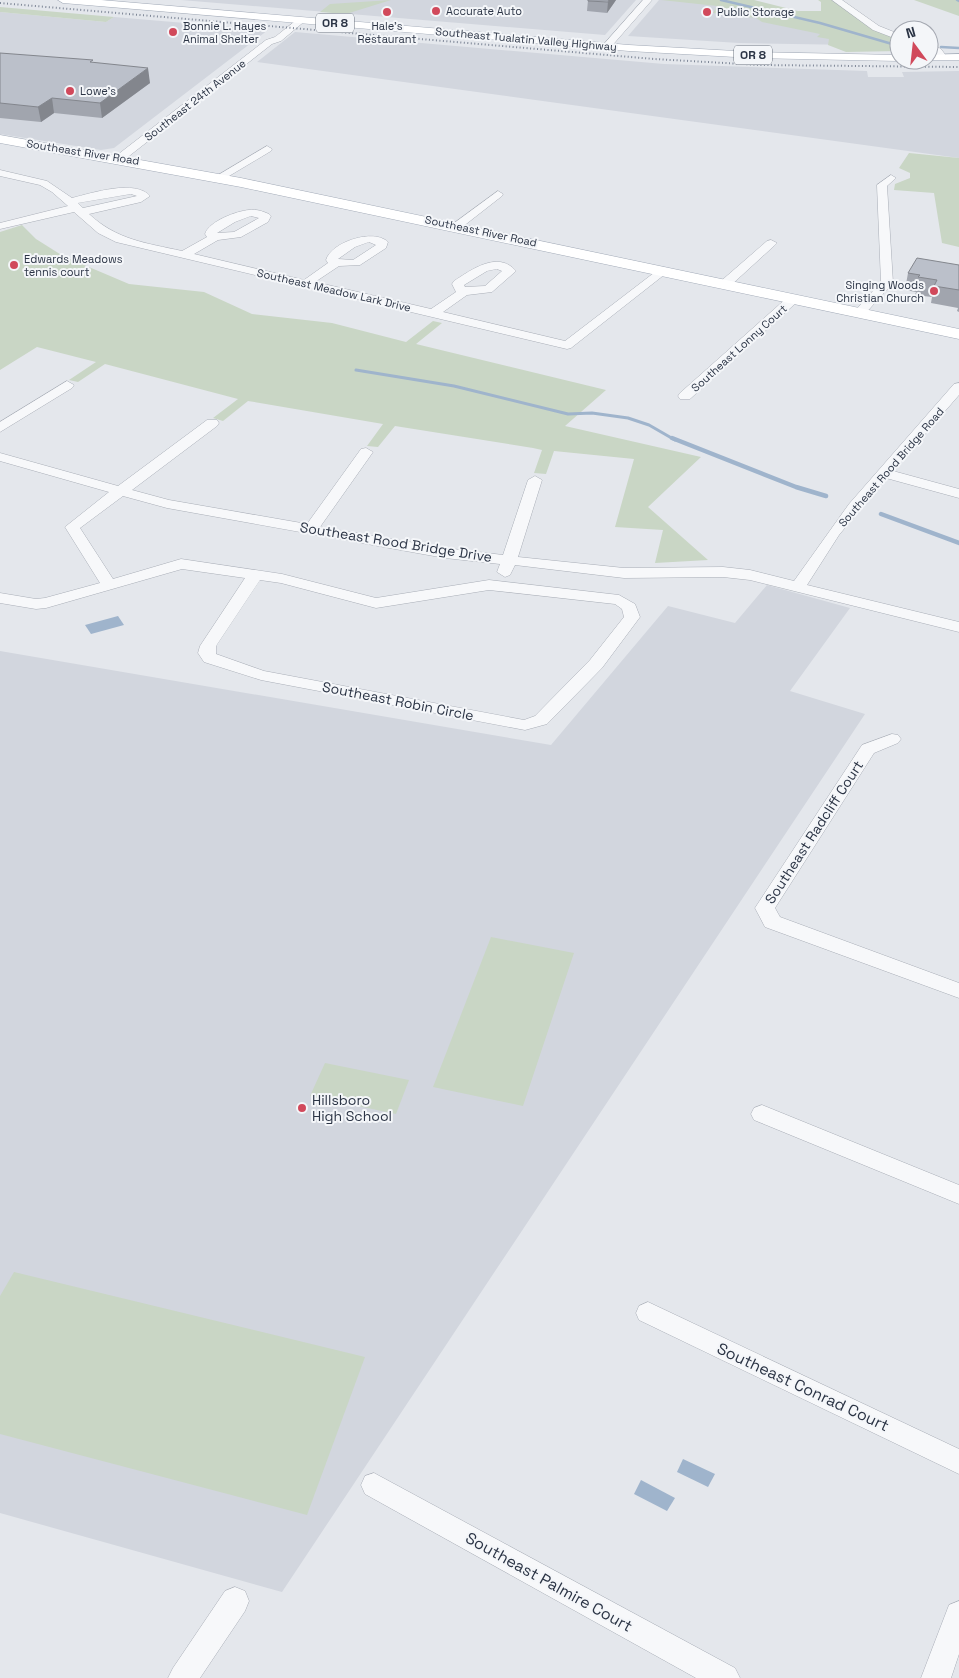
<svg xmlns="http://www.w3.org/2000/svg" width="959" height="1678" font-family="'Space Grotesk',sans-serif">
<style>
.built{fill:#d2d6de}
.green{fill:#c9d6c5}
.water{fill:#9fb4cc}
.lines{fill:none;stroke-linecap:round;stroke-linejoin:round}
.stream-far2{stroke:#9fb4cc;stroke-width:2.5}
.stream-far1{stroke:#9fb4cc;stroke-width:3}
.stream{stroke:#9fb4cc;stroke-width:4.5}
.minor-casing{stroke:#a9aeb7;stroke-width:1}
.major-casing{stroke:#a3abb8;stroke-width:1}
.minor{fill:#f7f8fa;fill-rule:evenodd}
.major{fill:#fff;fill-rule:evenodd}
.rail{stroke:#7d8696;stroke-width:2;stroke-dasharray:1 2.5;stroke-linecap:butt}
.wall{fill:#a1a5ae}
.shaded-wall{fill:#83868d}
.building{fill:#bbc0ca;stroke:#83868d}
.poi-dot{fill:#d1495b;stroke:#f4f6f9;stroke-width:2}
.labels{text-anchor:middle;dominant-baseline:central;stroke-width:4;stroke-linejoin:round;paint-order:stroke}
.far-poi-label{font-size:11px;fill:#2b3445;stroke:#f4f6f9;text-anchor:start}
.far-street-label{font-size:11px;fill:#2b3445;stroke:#f4f6f9}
.shield{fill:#f4f6f9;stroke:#676e7b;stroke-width:1}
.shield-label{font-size:12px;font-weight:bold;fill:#2b3445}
.street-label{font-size:14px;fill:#2b3445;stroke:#f4f6f9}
.poi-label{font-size:14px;fill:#2b3445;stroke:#f4f6f9;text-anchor:start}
.near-street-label{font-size:16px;fill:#2b3445;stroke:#f4f6f9}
</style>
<rect width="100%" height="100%" fill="#e4e7ec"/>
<g class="built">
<path d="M181,0h455l-31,35z"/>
<path d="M659,0h56l101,25 39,20 -116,-2 -111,-7z"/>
<path d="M0,12l106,10 8,-5 154,13 -154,118 -13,2 -101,-16z"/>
<path d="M295,32l369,32 203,7 1,6h36l-2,-5 57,-1v87l-702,-96z"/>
<path d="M767,585l83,23 -60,83 75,23 -583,878 -282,-79v-862l551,94 117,-139 67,17z"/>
</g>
<g class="green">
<path d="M391,0l-45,14 -26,-2 10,-8z"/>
<path d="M661,0h93l44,11h23v-9l-3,-2h23l49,34 9,2v15l-53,1 -18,-7 1,-6 -12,-2 3,-3 -58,-12 -6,-4 -43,-5 4,-7z"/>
<path d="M914,0h45v16z"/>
<path d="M0,7l114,10 -8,5 -106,-10z"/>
<path d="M909,153l50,5v89l-17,-4 -8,-50 -40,-3 1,-6 15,-6v-5l-11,-5z"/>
<path d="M22,225l14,14 27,17 66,28 75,8 48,22 80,9 74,19 27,-21 9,2 -26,21 190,46 -41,36 136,31 -53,50 60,53 -53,3 8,-33 -48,-3 19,-68 -80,-8 -8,23 -12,-1 8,-23 -9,-2 -138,-22 -17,21 -11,-1 16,-22 -135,-23 -25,20 -10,-3 25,-19 -133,-35 -27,18 -9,-2 27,-18 -59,-15 -37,23v-138z"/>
<path d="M491,937l83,16 -51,153 -90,-19z"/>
<path d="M325,1063l84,17 -13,34 -86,-18z"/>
<path d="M14,1272l351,85 -58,158 -307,-81v-138z"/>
</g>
<g class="water">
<path d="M118,616l6,9 -33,9 -6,-9z"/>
<path d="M683,1459l32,15 -7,13 -31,-15z"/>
<path d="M641,1480l34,18 -8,13 -33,-17z"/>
</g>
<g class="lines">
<g class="stream-far2">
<path d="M721,0l99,23 79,23"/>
<path d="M957,0l2,1"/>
<path d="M941,47l18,1"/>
</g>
<path class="stream-far1" d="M356,370l98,16 114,28 24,-1 36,5 21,7 26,15"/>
<g class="stream">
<path d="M672,438l124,49 30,9"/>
<path d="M881,514l78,29"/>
</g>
<g class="minor-casing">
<g id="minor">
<path d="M643,0h9l-42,48h-6v-4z"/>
<path d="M832,0h10l37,26 20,8v6l-26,-10z"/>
<path d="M299,18l7,2 -25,21 -9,3 -148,116h-8v-4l150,-116 9,-3z"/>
<path d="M929,43l12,6 6,8 -2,2h-6l-10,-9z"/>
<path d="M267,146l5,3 -1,2 -47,28 -4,1 -5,-3z"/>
<path d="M0,170l47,11 25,17c20,-5 63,-19 78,-2l-9,6 -52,12c28,26 57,29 93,37l25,-14 -2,-3c4,-13 32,-23 44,-24 7,-1 13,1 20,4l2,2 -3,6 -27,15 -23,3 -24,14 110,26 24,-17 -2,-3c5,-18 48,-32 62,-18l-2,6 -26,17 -21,1 -24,16 116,27 25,-17 -4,-8 2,-3c17,-11 44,-31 62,-10l-24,21 -25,3 -24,17 122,29 94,-72 4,-2 6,4 -98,77 -4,1 -451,-107 -18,-9 -24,-21 -74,17v-6l68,-17 -16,-14 -12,-7 -40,-9zM131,194l6,2 -54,12 -5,-5zM251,216l8,2 -25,14 -17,1 18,-11zM369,242l7,3 -23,15 -15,-1 17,-12zM497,269l5,2 -17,15 -20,1 -1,-2 23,-14z"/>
<path d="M891,175l5,3 -9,8 6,97 -30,33 -4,1 -6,-4 28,-31 -4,-97z"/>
<path d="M498,191l5,3 -1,2 -41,32h-8v-4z"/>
<path d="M771,240l6,3 -2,2 -46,42h-8v-6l46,-40z"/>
<path d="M793,295l6,4 -2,3 -107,97h-10l-2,-3 2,-3 109,-97z"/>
<path d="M67,381l7,4 -2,3 -72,44v-10z"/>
<path d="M959,383v12l-66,76 66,18v9l-73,-20 -47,57 -32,50 152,37v10l-209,-52 -27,-3 -99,1 -109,-13 -5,10 -5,2 -8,-5 3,-8 -55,-6 -278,-50 -44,-12 -43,32 33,51 68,-20 101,15 94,24 113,-18 130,15 16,9 5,13 -38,51 -55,56 -22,6 -264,-50 -57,-18 -6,-9 2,-7 45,-68 -63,-9 -136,39 -10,1 -36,-6v-10l36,6 9,-1 55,-15 -35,-56 44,-35 -109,-31v-8l118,33 89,-66h10l2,3 -2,3 -85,64 37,10 138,24 54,-75 5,-1 7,4 -53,75 125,21 58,7 25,-75 7,-4 7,4 -24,77 106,11 99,-1 27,3 44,11 55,-77 105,-120zM260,580l21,3 95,25 113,-18 126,14 7,5 2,8 -34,43 -55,56 -11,4 -260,-49 -48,-17v-8z"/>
<path d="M892,734l6,1 3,4 -3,4 -24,10 -99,155 5,9 179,66v15l-194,-71 -10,-19 107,-163z"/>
<path d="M762,1105l197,80v19l-205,-84 -3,-6 3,-6z"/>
<path d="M648,1302l311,147v25l-320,-154 -3,-7 3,-7z"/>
<path d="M374,1473l361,195 5,10h-44l-331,-184 -4,-9 4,-9z"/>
<path d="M235,1587l10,4 4,10 -4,10 -45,67h-32l5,-10 52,-77z"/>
<path d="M959,1601v53l-8,24h-30l28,-73z"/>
</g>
</g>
<g class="major-casing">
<g id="major">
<path d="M58,0h43l528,45 124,7 146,3v5h4l-4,1 -146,-3 -124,-7 -566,-48z"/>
<path d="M959,54v6h-34h4v-5z"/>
<path d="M0,135l241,43 718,151v10l-718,-152 -241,-44z"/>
</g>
</g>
<use href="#minor" class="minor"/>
<use href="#major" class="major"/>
<path class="rail" d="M0,3l654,56 106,6 199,2"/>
</g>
<g class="wall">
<path d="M588,0h28l-9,13 -20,-2z"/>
<path d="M0,53l93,10 57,20 -48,35 -48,-5 -13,9 -41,-4z"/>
<path d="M959,265v47l-2,-1 1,-3 -27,-5 1,-6 -17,-2 1,-3 -11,-2 3,-17z"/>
</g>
<g class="shaded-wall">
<path d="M609,0h7l-9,13 1,-11z"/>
<path d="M148,68l2,15 -48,35 -2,-15z"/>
<path d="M52,98l2,15 -13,9 -3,-15z"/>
</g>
<g class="building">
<path d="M588,0h21l-1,2 -20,-1z"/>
<path d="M0,53l93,7 -3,2 58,6 -48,35 -48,-5 -14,9 -38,-4z"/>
<path d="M917,258l42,7v25l-25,-4 3,-6 -19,-3 2,-2 -12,-2z"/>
</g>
<g class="poi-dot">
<circle cx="436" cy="11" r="5"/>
<circle cx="387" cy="12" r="5"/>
<circle cx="707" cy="12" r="5"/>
<circle cx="173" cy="32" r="5"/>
<circle cx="70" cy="91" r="5"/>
<circle cx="14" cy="265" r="5"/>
<circle cx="934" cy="291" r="5"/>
<circle cx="302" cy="1108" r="5"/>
</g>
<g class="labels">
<g class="far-poi-label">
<text x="446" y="11">Accurate Auto</text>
<text x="717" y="12">Public Storage</text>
<text x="183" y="26">Bonnie L. Hayes<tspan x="183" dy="13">Animal Shelter</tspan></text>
<text x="387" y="26" text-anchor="middle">Hale's<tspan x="387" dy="13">Restaurant</tspan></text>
<text x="80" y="91">Lowe's</text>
<text x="24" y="259">Edwards Meadows<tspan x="24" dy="13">tennis court</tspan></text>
<text x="924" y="285" text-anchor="end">Singing Woods<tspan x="924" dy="13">Christian Church</tspan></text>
</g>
<g class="far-street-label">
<text transform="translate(526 39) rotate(5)">Southeast Tualatin Valley Highway</text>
<text transform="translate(195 100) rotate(-38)">Southeast 24th Avenue</text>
<text transform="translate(83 152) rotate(9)">Southeast River Road</text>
<text transform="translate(481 231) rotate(12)">Southeast River Road</text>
<text transform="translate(334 290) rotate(13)">Southeast Meadow Lark Drive</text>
<text transform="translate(739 348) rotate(-42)">Southeast Lonny Court</text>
<text transform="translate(891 467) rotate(-49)">Southeast Rood Bridge Road</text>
</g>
<g class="shield">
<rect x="316" y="13.5" width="38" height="19" rx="4"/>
<rect x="734" y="45.5" width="38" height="19" rx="4"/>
</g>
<g class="shield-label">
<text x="335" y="23">OR 8</text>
<text x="753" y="55">OR 8</text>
</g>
<g class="street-label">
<text transform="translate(396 542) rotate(9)">Southeast Rood Bridge Drive</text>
<text transform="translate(398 701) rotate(11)">Southeast Robin Circle</text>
<text transform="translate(814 832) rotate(-57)">Southeast Radcliff Court</text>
</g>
<g class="poi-label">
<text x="312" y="1100">Hillsboro<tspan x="312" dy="16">High School</tspan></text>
</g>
<g class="near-street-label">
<text transform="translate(803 1387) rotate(25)">Southeast Conrad Court</text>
<text transform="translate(549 1582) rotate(29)">Southeast Palmire Court</text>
</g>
</g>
<g transform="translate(914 45) rotate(345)"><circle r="24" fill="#f4f6f9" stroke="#a4a8b1"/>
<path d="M0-4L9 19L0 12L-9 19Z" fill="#d1495b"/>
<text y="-8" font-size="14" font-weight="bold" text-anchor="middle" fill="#2b3445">N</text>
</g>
</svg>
